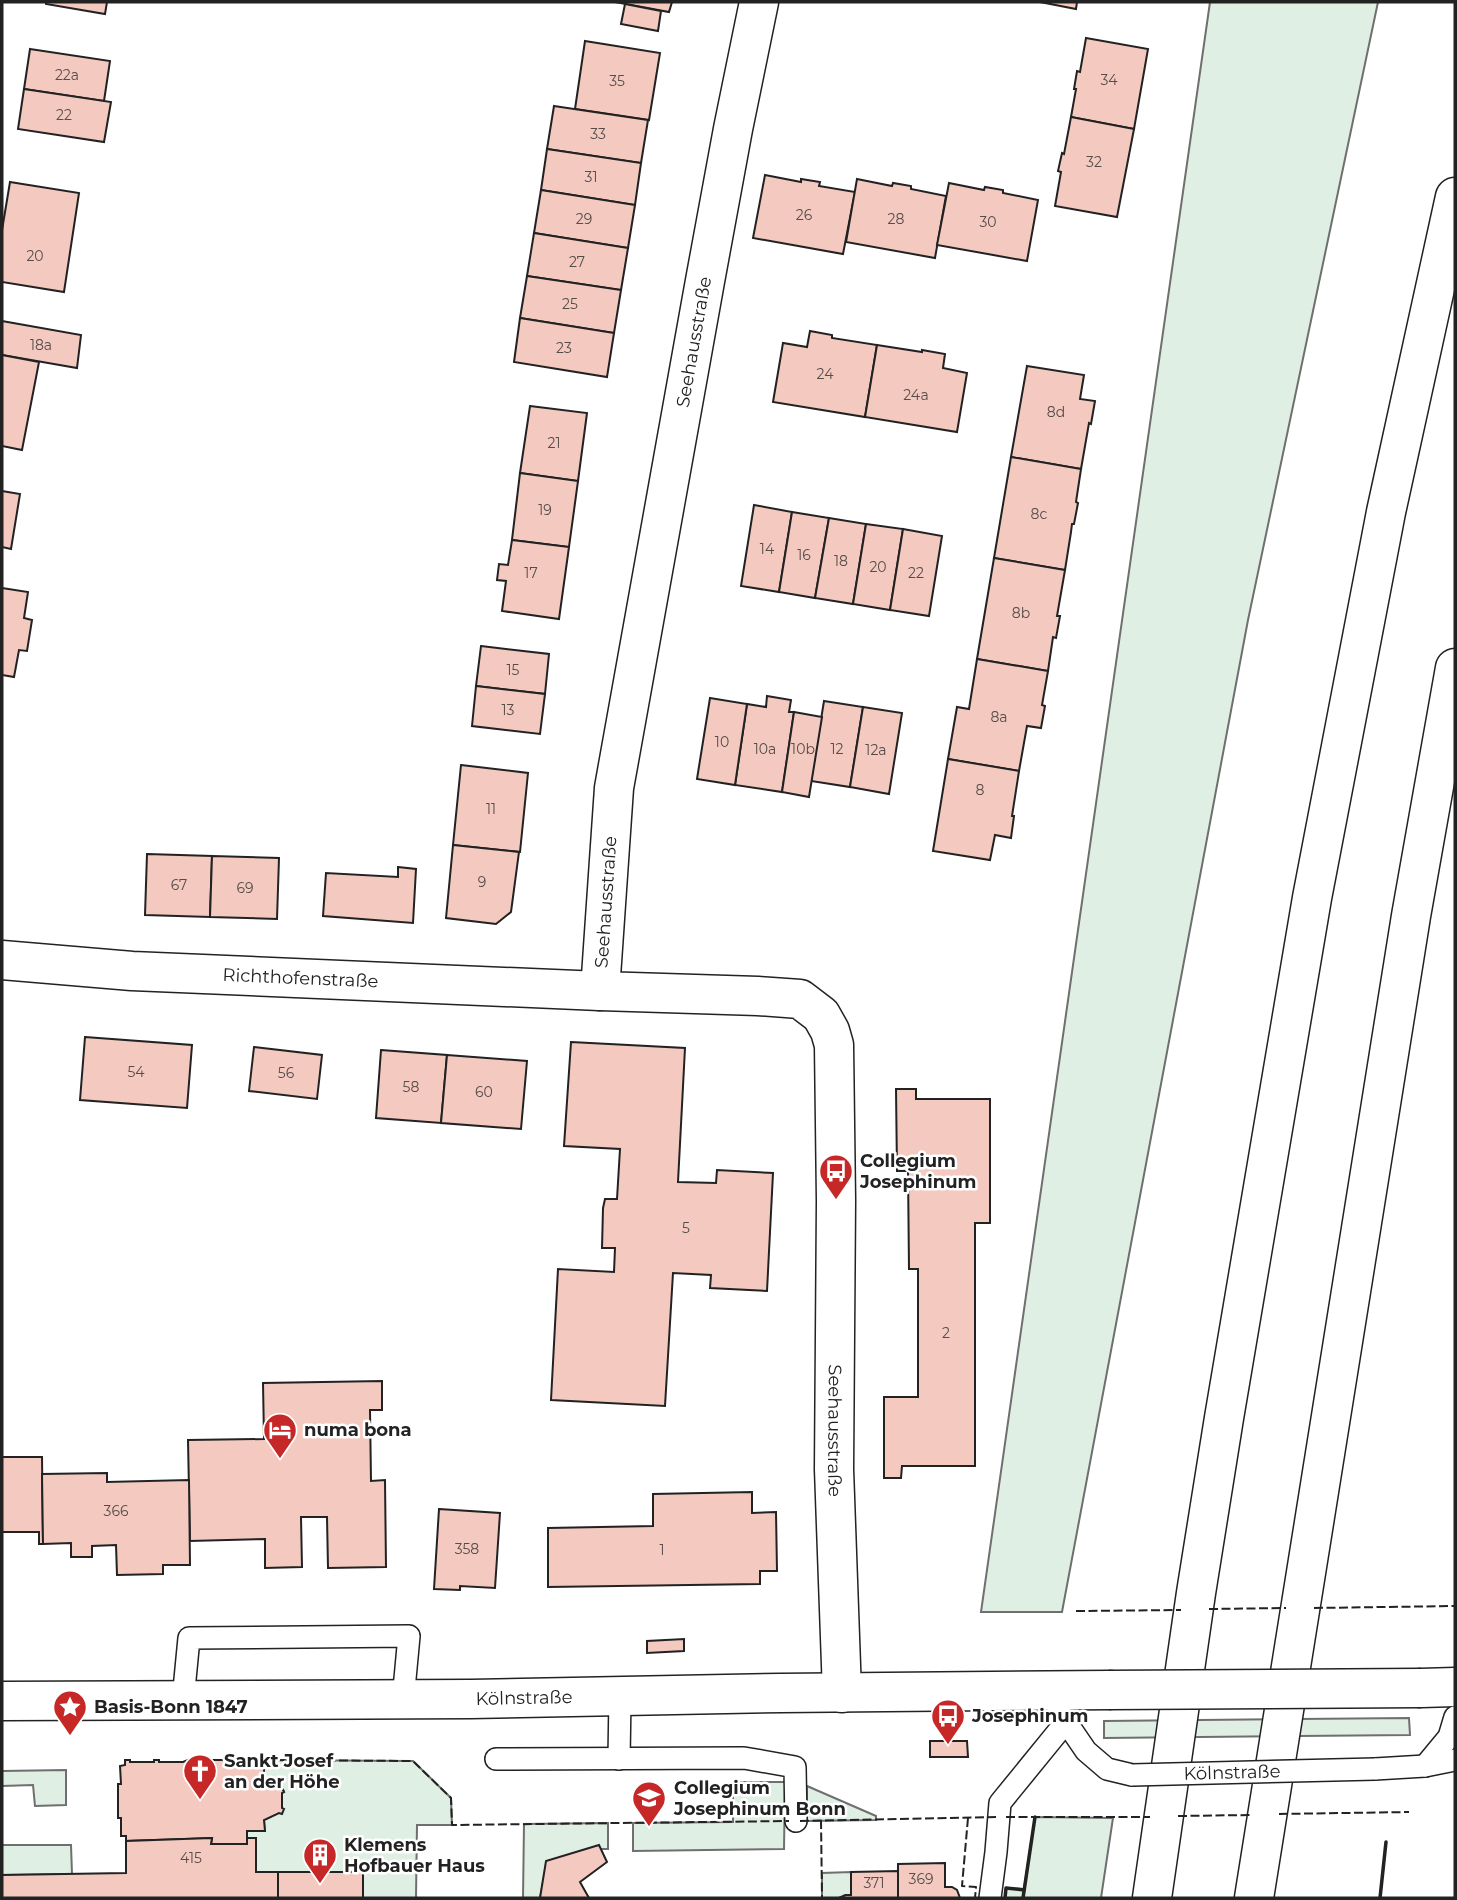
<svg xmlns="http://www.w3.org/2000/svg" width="1457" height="1900" font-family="Montserrat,sans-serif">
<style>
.green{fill:#e0efe3;stroke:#6f6f6f;stroke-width:2}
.building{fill:#f3c9c0;stroke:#222;stroke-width:2}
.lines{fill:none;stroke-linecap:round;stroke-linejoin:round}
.service-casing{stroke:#222;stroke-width:24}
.minor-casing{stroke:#222;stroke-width:41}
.secondary-casing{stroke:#222;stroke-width:41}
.motorway-casing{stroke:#222;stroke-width:41}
.service{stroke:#fff;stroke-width:21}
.minor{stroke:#fff;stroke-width:38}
.secondary{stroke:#fff;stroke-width:38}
.motorway{stroke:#fff;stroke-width:38}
.service-bridge-casing{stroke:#222;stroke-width:24;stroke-linecap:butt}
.secondary-bridge-casing{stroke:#222;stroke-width:41;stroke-linecap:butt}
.service-bridge{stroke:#fff;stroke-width:21}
.secondary-bridge{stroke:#fff;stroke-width:38}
.fence{stroke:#222;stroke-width:2;stroke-dasharray:9 3.5;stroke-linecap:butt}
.wall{stroke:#222;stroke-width:3.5}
.labels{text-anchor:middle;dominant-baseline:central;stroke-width:5;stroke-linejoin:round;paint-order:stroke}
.number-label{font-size:14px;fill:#564c4a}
.street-label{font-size:18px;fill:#222;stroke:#fff}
.poi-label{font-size:18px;font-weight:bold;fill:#222;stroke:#fff;text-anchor:start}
</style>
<rect width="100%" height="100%" fill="#fff"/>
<g class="green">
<path d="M1210,2h168l-130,618 -186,992h-81z"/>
<path d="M1409,1718l1,17 -306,3v-17z"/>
<path d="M264,1760l149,1 38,37 1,27h-35l-1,73h-53l-1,-26h-106v-34h-9v-7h18l-1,-11c17,-8 18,-8 18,-27l2,-2 -3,-4 -2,1 -15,-10z"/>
<path d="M66,1770v35l-31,1 -2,-21 -31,1v-15z"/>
<path d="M733,1782h52l-1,67 -151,2v-28l100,-1z"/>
<path d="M807,1786l69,30v4l-69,1z"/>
<path d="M1035,1817l78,1 -12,80h-96l1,-10 18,1z"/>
<path d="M608,1823v26h-7l-54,12 -7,37h-17l1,-74z"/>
<path d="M2,1845h69l1,29 -70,1z"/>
<path d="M851,1872v23h-6l-6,3h-17v-25z"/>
</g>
<g class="building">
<path d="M46,2h61l-2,12 -59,-10z"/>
<path d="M615,2h57l-3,10z"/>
<path d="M1040,2h37l-1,7z"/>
<path d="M625,4l36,7 -3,20 -37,-7z"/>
<path d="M1086,38l62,11 -14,80 -63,-12 5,-28h-2l3,-18 3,1z"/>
<path d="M585,41l75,12 -11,67 -74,-11z"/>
<path d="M30,49l80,12 -6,40 -80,-12z"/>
<path d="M24,89l87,13 -7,40 -86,-13z"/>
<path d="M554,106l94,14 -7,43 -94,-14z"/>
<path d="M1071,117l63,12 -17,88 -62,-11 6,-34 -3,-1 4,-18 2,1z"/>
<path d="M547,149l94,14 -6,42 -94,-15z"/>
<path d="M765,175l36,7v-3l19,3 -1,4 36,6 -12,62 -90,-16z"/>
<path d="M857,179l35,7 1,-3 18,3v3l35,7 -11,62 -89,-16z"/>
<path d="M10,182l69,11 -15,99 -62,-10v-52z"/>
<path d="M949,183l35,7 1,-3 18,3v3l35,7 -11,61 -90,-16z"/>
<path d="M541,190l94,15 -7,43 -94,-15z"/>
<path d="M534,233l94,15 -7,42 -94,-14z"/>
<path d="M527,276l94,14 -7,43 -94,-15z"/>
<path d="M520,318l94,15 -7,44 -93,-15z"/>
<path d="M2,321l79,14 -4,33 -75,-13z"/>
<path d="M810,331l22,4v3l45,7 -12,72 -92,-15 10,-59 24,4z"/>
<path d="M877,345l45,7v-2l23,4 -2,14 24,5 -10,59 -92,-15z"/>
<path d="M2,355l37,7 -17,88 -20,-4z"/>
<path d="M1027,366l57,9 -4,24 15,2 -4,23 -2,-1 -8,46 -70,-12z"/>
<path d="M530,406l57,7 -9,68 -58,-8z"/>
<path d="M1011,457l70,12 -5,33 2,1 -4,21h-2l-1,8 -6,38 -71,-12z"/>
<path d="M520,473l58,8 -9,66 -57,-7z"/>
<path d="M2,491l18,3 -9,55 -9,-2z"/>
<path d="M754,505l38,7 -13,80 -38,-6z"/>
<path d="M792,512l37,6 -14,80 -36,-6z"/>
<path d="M829,518l37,6 -13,80 -38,-6z"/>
<path d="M866,524l37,5 -13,81 -37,-6z"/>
<path d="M903,529l39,7 -13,80 -39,-6z"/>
<path d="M512,540l57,7 -10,72 -57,-8 4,-30 -9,-1 2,-16 9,1z"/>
<path d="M994,558l71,12 -8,46h3l-4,22 -3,-1 -5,34 -71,-12z"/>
<path d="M2,588l26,4 -4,26 8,2 -5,31 -8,-1 -5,27 -12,-2z"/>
<path d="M481,646l68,8 -4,40 -69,-8z"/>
<path d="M977,659l71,12 -6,34 3,1 -4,22 -14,-2 -8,45 -71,-12 9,-52 12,2z"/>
<path d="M476,686l69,8 -5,40 -68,-8z"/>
<path d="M767,696l24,4 -2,12h5l-12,80 -47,-7 12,-81 19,3z"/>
<path d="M710,698l37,6 -12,81 -38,-6z"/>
<path d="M824,701l39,6 -13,80 -39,-6z"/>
<path d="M863,707l39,6 -13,81 -39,-7z"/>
<path d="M794,712l28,5 -13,80 -27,-5z"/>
<path d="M948,759l71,12 -7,45h2l-3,22 -16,-3 -5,25 -57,-9z"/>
<path d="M461,765l67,8 -8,79 -67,-7z"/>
<path d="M453,845l66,7 -8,60 -15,12 -50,-6z"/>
<path d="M147,854l65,2 -2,61 -65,-2z"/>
<path d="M212,856l67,2 -2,61 -67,-2z"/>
<path d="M398,867l18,2 -3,54 -90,-7 3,-43 72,4z"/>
<path d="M85,1037l107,8 -5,63 -107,-8z"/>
<path d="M571,1042l114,6 -7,134 38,1 1,-13 56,3 -6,118 -57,-3 1,-13 -38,-2 -8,133 -114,-6 7,-131 56,3 1,-24h-13l1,-40 2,-9h12l3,-50 -56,-3z"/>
<path d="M254,1047l68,8 -5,44 -68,-8z"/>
<path d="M381,1050l66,5 -6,68 -65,-5z"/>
<path d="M447,1055l80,6 -6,68 -80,-6z"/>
<path d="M896,1089h20v10h74v124h-15v243h-73l-1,12h-17v-81h34v-128h-9l-1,-98h-11z"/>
<path d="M382,1381v29h-12l1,71 14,-1 1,87 -58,1 -1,-51h-26l1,50 -37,1v-29l-75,2 -2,-101 76,-1 -1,-56z"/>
<path d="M2,1457h40l1,87h-4v-12h-37z"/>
<path d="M107,1473v9l82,-2 1,85h-27v9l-46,1 -1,-30 -24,1v11h-21v-14l-28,1 -1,-70z"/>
<path d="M752,1492v21l24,-1 1,59h-17v13l-212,3v-59l105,-2v-32z"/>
<path d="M439,1509l61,4 -5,75 -35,-2v4l-26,-1z"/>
<path d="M684,1639v12l-37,2v-12z"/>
<path d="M930,1741h37l1,16h-38z"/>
<path d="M125,1760h5v2h24v-2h5v2h24l5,-2v2h23v-2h34l2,4h10l3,-4h4v18l15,10 2,-1 3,5 -2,1v15l2,1 -2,5 -3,-1 -15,7 1,11h-18v13h-36l1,-6 -86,3v-5h-5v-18h-3v-34h3l-1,-18 5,-1z"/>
<path d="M212,1838l-1,6h36v-6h9v34h22v26h-276v-23l124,-2v-32z"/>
<path d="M599,1845l8,17 -27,20 9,16h-49l6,-37z"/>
<path d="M945,1863v24h7l5,3 3,8h-62v-34z"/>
<path d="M898,1871v27h-59l7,-3h5v-23z"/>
<rect x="278" y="1872" width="85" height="26"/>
</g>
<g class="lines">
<g class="service-casing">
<g id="service">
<path d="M183,1700l6,-62 220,-2 -6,64"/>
<path d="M1058,1710l28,41 21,18 25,6"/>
<path d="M496,1759l248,-1 51,9 1,54"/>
<path d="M619,1759l1,-62"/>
<path d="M1425,1766l24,-29 6,-20"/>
<path d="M1375,1769l50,-3 30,-6"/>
<path d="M990,1898l6,-46 4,-49 66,-81"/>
</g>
</g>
<g class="minor-casing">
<g id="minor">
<path id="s1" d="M759,2l-26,127 -28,152 -91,507 -14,203 158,5 42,3 21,16 9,16 4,14 2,156 -2,268 8,224"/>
<path id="s2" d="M2,960l130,11 468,20"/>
</g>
</g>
<g class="secondary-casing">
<g id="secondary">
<path d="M1421,1688l34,-1"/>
<path id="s3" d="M2,1701l469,-2 310,-6 328,-3"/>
</g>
</g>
<g class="motorway-casing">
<g id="motorway">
<path d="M1152,1898l44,-305 28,-175 88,-520 74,-386 69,-315"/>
<path d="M1254,1898l157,-982 44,-248"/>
</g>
</g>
<use href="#service" class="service"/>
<use href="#minor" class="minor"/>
<use href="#secondary" class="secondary"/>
<use href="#motorway" class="motorway"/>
<g class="service-bridge-casing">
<g id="service-bridge">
<path id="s4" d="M1132,1775l243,-6"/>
</g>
</g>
<g class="secondary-bridge-casing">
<path id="secondary-bridge" d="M1109,1690l312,-2"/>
</g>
<use href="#service-bridge" class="service-bridge"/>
<use href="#secondary-bridge" class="secondary-bridge"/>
<g class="fence">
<path d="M1314,1608l141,-2"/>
<path d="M1209,1609l77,-1"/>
<path d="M1076,1611l105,-1"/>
<path d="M264,1760l149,1 38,37 1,27 337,-4"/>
<path d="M1279,1814l130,-2"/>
<path d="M1178,1816l73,-1"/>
<path d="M1006,1817h144"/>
<path d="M968,1818l-6,68 14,1 -1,11"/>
<path d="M821,1820l1,78"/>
<path d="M800,1821l196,-4"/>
</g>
<g class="wall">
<path d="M1005,1898l1,-10 18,2"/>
<path d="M1023,1898l12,-81"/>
<path d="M1380,1898l6,-56"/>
</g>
</g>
<defs>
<g id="bus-pin" transform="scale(1.75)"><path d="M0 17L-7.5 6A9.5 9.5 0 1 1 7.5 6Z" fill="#c62828" stroke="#fff"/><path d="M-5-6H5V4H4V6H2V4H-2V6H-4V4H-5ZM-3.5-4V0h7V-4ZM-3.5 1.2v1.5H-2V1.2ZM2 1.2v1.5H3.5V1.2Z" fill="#fff"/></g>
<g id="hotel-pin" transform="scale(1.75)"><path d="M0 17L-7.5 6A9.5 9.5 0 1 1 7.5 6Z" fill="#c62828" stroke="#fff"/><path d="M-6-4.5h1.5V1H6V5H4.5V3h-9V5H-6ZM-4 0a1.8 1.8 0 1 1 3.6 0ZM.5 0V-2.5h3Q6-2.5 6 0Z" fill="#fff"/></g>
<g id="sight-pin" transform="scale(1.75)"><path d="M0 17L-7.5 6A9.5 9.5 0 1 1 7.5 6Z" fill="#c62828" stroke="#fff"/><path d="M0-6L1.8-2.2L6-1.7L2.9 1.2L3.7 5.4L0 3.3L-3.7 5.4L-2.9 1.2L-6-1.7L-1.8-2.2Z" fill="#fff"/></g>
<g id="church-pin" transform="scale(1.75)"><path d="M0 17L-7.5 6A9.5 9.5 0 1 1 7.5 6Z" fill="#c62828" stroke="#fff"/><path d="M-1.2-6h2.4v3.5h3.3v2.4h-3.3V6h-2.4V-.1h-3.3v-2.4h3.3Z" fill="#fff"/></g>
<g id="school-pin" transform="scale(1.75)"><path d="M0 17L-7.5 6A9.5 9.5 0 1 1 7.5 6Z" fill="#c62828" stroke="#fff"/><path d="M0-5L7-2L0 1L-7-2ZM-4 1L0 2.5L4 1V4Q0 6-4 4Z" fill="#fff"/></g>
<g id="building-pin" transform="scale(1.75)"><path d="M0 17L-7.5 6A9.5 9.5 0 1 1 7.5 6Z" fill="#c62828" stroke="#fff"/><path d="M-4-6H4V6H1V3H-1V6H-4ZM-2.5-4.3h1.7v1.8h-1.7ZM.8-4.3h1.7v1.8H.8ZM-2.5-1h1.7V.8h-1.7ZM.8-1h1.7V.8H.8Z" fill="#fff"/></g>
</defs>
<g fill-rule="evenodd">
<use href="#bus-pin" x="836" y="1171"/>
<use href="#hotel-pin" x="280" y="1430"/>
<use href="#sight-pin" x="70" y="1707"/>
<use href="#bus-pin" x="948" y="1716"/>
<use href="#church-pin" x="200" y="1771"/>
<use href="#school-pin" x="649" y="1798"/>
<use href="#building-pin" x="320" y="1855"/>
</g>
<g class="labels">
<g class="number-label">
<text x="67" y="75">22a</text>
<text x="1109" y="80">34</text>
<text x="617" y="81">35</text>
<text x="64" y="115">22</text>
<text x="598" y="134">33</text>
<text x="1094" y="162">32</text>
<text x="591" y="177">31</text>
<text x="804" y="215">26</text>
<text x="584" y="219">29</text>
<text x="896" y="219">28</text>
<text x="988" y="222">30</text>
<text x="35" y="256">20</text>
<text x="577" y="262">27</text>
<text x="570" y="304">25</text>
<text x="41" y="345">18a</text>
<text x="564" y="348">23</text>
<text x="825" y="374">24</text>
<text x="916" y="395">24a</text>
<text x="1056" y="412">8d</text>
<text x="554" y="443">21</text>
<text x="545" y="510">19</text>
<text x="1039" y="514">8c</text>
<text x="767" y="549">14</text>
<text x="804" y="555">16</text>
<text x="841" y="561">18</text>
<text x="878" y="567">20</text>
<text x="531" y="573">17</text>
<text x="916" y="573">22</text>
<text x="1021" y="613">8b</text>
<text x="513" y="670">15</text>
<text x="508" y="710">13</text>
<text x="999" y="717">8a</text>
<text x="722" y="742">10</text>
<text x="765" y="749">10a</text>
<text x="803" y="749">10b</text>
<text x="837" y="749">12</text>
<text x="876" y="750">12a</text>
<text x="980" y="790">8</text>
<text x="491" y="809">11</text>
<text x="482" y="882">9</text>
<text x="179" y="885">67</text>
<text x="245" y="888">69</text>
<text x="136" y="1072">54</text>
<text x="286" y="1073">56</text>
<text x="411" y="1087">58</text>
<text x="484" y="1092">60</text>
<text x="686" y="1228">5</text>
<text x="946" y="1333">2</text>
<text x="116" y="1511">366</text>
<text x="467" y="1549">358</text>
<text x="662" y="1550">1</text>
<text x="191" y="1858">415</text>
<text x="921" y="1879">369</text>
<text x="874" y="1883">371</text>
</g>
<g class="street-label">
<text transform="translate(694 342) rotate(-80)">Seehausstraße</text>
<text transform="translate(606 902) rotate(-86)">Seehausstraße</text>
<text stroke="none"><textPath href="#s2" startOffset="299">Richthofenstraße</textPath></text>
<text stroke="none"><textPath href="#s1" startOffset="1648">Seehausstraße</textPath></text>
<text stroke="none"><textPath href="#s3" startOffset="522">Kölnstraße</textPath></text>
<text stroke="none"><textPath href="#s4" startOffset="100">Kölnstraße</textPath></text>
</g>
<g class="poi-label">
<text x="860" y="1161">Collegium<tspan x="860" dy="21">Josephinum</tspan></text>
<text x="304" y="1430">numa bona</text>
<text x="94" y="1707">Basis-Bonn 1847</text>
<text x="972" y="1716">Josephinum</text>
<text x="224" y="1761">Sankt Josef<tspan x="224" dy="21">an der Höhe</tspan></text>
<text x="674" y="1788">Collegium<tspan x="674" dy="21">Josephinum Bonn</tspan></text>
<text x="344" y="1845">Klemens<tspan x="344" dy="21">Hofbauer Haus</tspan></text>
</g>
</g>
<rect width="1457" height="1900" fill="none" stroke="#222222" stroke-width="7"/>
</svg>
